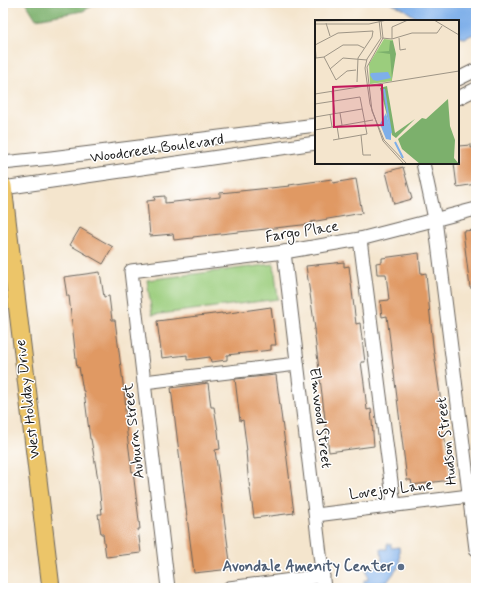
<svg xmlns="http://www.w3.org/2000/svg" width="479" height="591" font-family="Mynerve,sans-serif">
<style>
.green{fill:#9bcd7d;stroke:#5c744c}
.forest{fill:#7cb06c;stroke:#4c6644}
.water{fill:#7eafe9;stroke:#4d6682}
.building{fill:#e09964}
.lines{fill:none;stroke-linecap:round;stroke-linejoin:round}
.minor-casing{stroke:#68625a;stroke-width:15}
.major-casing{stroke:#68625a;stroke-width:19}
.minor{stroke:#fff;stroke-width:13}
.major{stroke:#ecc569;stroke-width:17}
.service-dot{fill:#5c6f8a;stroke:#fff;stroke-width:1.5}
.labels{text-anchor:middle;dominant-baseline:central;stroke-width:3;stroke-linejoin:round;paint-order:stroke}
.street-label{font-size:15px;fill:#1c1c1c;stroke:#fff}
.service-label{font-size:15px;font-weight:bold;fill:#4e5e75;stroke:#fff;text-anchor:end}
.inset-river{fill:none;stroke:#7eafe9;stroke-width:2}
.inset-road{fill:none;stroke:#9e9586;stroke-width:1}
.view{fill:#c2185b;fill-opacity:0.15;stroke:#c2185b;stroke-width:2}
.inset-edge{fill:none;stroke:#1c1c1c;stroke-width:2}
</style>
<rect width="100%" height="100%" fill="#fff"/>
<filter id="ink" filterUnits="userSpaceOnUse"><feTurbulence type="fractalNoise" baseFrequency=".025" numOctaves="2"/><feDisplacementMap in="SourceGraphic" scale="8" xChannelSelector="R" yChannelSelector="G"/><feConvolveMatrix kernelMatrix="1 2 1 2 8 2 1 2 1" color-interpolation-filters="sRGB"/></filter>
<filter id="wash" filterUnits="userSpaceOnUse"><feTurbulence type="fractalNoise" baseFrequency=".012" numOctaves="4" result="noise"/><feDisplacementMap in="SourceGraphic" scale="16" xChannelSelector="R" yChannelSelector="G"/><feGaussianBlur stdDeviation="0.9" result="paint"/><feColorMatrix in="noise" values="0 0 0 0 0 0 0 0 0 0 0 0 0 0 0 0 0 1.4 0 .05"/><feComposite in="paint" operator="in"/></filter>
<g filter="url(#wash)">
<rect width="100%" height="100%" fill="#f4e5cd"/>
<path class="green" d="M274,264l4,35 -126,16 -5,-35z"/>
<path class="forest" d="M26,3h72l-15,8 -47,8z"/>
<g class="water">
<path d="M390,3h86v30l-11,5 -7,-1v-16h-37l-19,-13z"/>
<path d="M387,544h4v4l8,-1 1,18 -13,17 -23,2v-4h4l-2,-13 11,-1 5,-6 -1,-11h6z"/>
</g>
<g id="blocks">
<g class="building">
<path d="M471,145v3l5,-1v37l-19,3 -3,-24h4v-17z"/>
<path d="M403,167l9,32 -18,5 -8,-32z"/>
<path d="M332,179l1,4 23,-4 6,34 -51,9v2l-118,13v1l-19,2 -1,-6 -23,2 -3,-35 8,-1 -1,-3 11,-1v7l55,-6v-4l70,-7 -1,-1z"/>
<path d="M80,228l33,19 -10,17 -33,-19z"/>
<path d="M476,230v58h-6l-7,-57z"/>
<path d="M419,253l2,21 5,-1 7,73 10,70 -1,1 8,63 -38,5 -1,-5h-4l-20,-164 -5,1 -2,-16 9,-1 -3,-26h-9l-1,-11 6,-1v-4z"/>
<path d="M344,262v5l5,-1 7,58 4,-1 5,39h-4l3,21 3,27 4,-1 3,37 -45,6 -15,-123h1l-9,-63z"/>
<path d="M100,272l4,25 5,-1 3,24h3l11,87 -1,1 2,26 5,38 1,-1 7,58h-2l3,24 -35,4 -3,-23h-2l-3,-20h4l-3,-29 -8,-46h-1l-6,-48h-1l-4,-24 -2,1 -8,-72h-2l-3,-19z"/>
<path d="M271,307l5,38h-5v5l-44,5v5l-16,2 -1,-5 -23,3v-5l-25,3 -5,-37 65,-8v1z"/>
<path d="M276,375l18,138 -40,5 -6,-43 -2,-24h1l-4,-31 -3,1 -5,-42z"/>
<path d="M208,383l3,24h3l4,24 2,18 -5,1 16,119 -37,4 -23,-185z"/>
</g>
</g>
</g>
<g filter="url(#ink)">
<use href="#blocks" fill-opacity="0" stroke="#68625a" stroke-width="1"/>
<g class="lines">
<g class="minor-casing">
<g id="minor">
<path d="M458,79l18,-9"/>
<path d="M458,98l18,-9"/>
<path d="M3,163l48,-5 265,-33"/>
<path d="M423,163l12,56 41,330"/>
<path d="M3,188l313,-45"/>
<path d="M360,239l34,266"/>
<path d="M284,252l40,336"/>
<path d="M144,382l153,-18"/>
<path d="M316,515l153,-19"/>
<path d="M168,588l-37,-317 153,-19 76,-13 116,-30"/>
<path d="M229,588l94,-12"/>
</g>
</g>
<g class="major-casing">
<path id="major" d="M3,186l48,402"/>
</g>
<use href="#minor" class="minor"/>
<use href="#major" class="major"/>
</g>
</g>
<circle class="service-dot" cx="401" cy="567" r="4"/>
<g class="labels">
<g class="street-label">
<text transform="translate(157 149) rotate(-8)">Woodcreek Boulevard</text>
<text transform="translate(302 232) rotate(-9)">Fargo Place</text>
<text transform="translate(28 399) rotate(-97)">West Holiday Drive</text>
<text transform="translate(320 418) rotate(83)">Elmwood Street</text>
<text transform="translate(134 431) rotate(-97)">Auburn Street</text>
<text transform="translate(447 441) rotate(-97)">Hudson Street</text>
<text transform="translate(391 490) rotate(-7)">Lovejoy Lane</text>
</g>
<g class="service-label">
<text x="393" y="567">Avondale Amenity Center</text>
</g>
</g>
<g transform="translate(315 20)">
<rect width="144" height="144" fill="#f4e5cd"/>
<path d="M69,19l9,1 -1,41 -22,3 -1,-20z" fill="#9bcd7d"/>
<path d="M75,21h3l3,13 -4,25 -2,-25 -14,-2 13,-1zM72,66l8,47 20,-14 -19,19 -4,-3 -12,-47zM133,79l2,27 5,14 -1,18 5,6h-39l-18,-15 -4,-10 24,-21 4,1z" fill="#7cb06c"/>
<path d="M73,52l3,6 -14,3 -4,-1 -3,-5 1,-2zM71,93l5,18v9l-5,-1 -6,-15z" fill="#7eafe9"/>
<path class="inset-river" d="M69,69l7,44M80,122l8,16"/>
<path class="inset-road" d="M64,0l2,18 -14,21 -2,9 5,36 13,37 21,23M66,0l2,18 -16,29 5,44 12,29 23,24M119,0l25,15M0,1l61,-1M11,3l4,13M0,4h54l18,-4M67,18l10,1 20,-6h25l5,-7M84,18l1,12 6,-1M77,19v-12l16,-7M0,23l1,15 8,-1 19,-12h15l6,3M0,25l23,-12 35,-2 -1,6 -14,21 -1,24M9,37l12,23 11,-9 9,-1M15,49l13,-11 24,2M17,71l3,23M0,74l144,-23M0,84l45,-7 7,37 -34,6M25,93l2,12M15,94l2,13M0,97l47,-8M22,106l2,13M0,110l58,-10M46,115l2,20h8"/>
<path class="view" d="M67,65l1,40 -49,2 -1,-40z"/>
<rect width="144" height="144" class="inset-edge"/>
</g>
<rect width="479" height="591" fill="none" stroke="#fff" stroke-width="16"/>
</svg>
